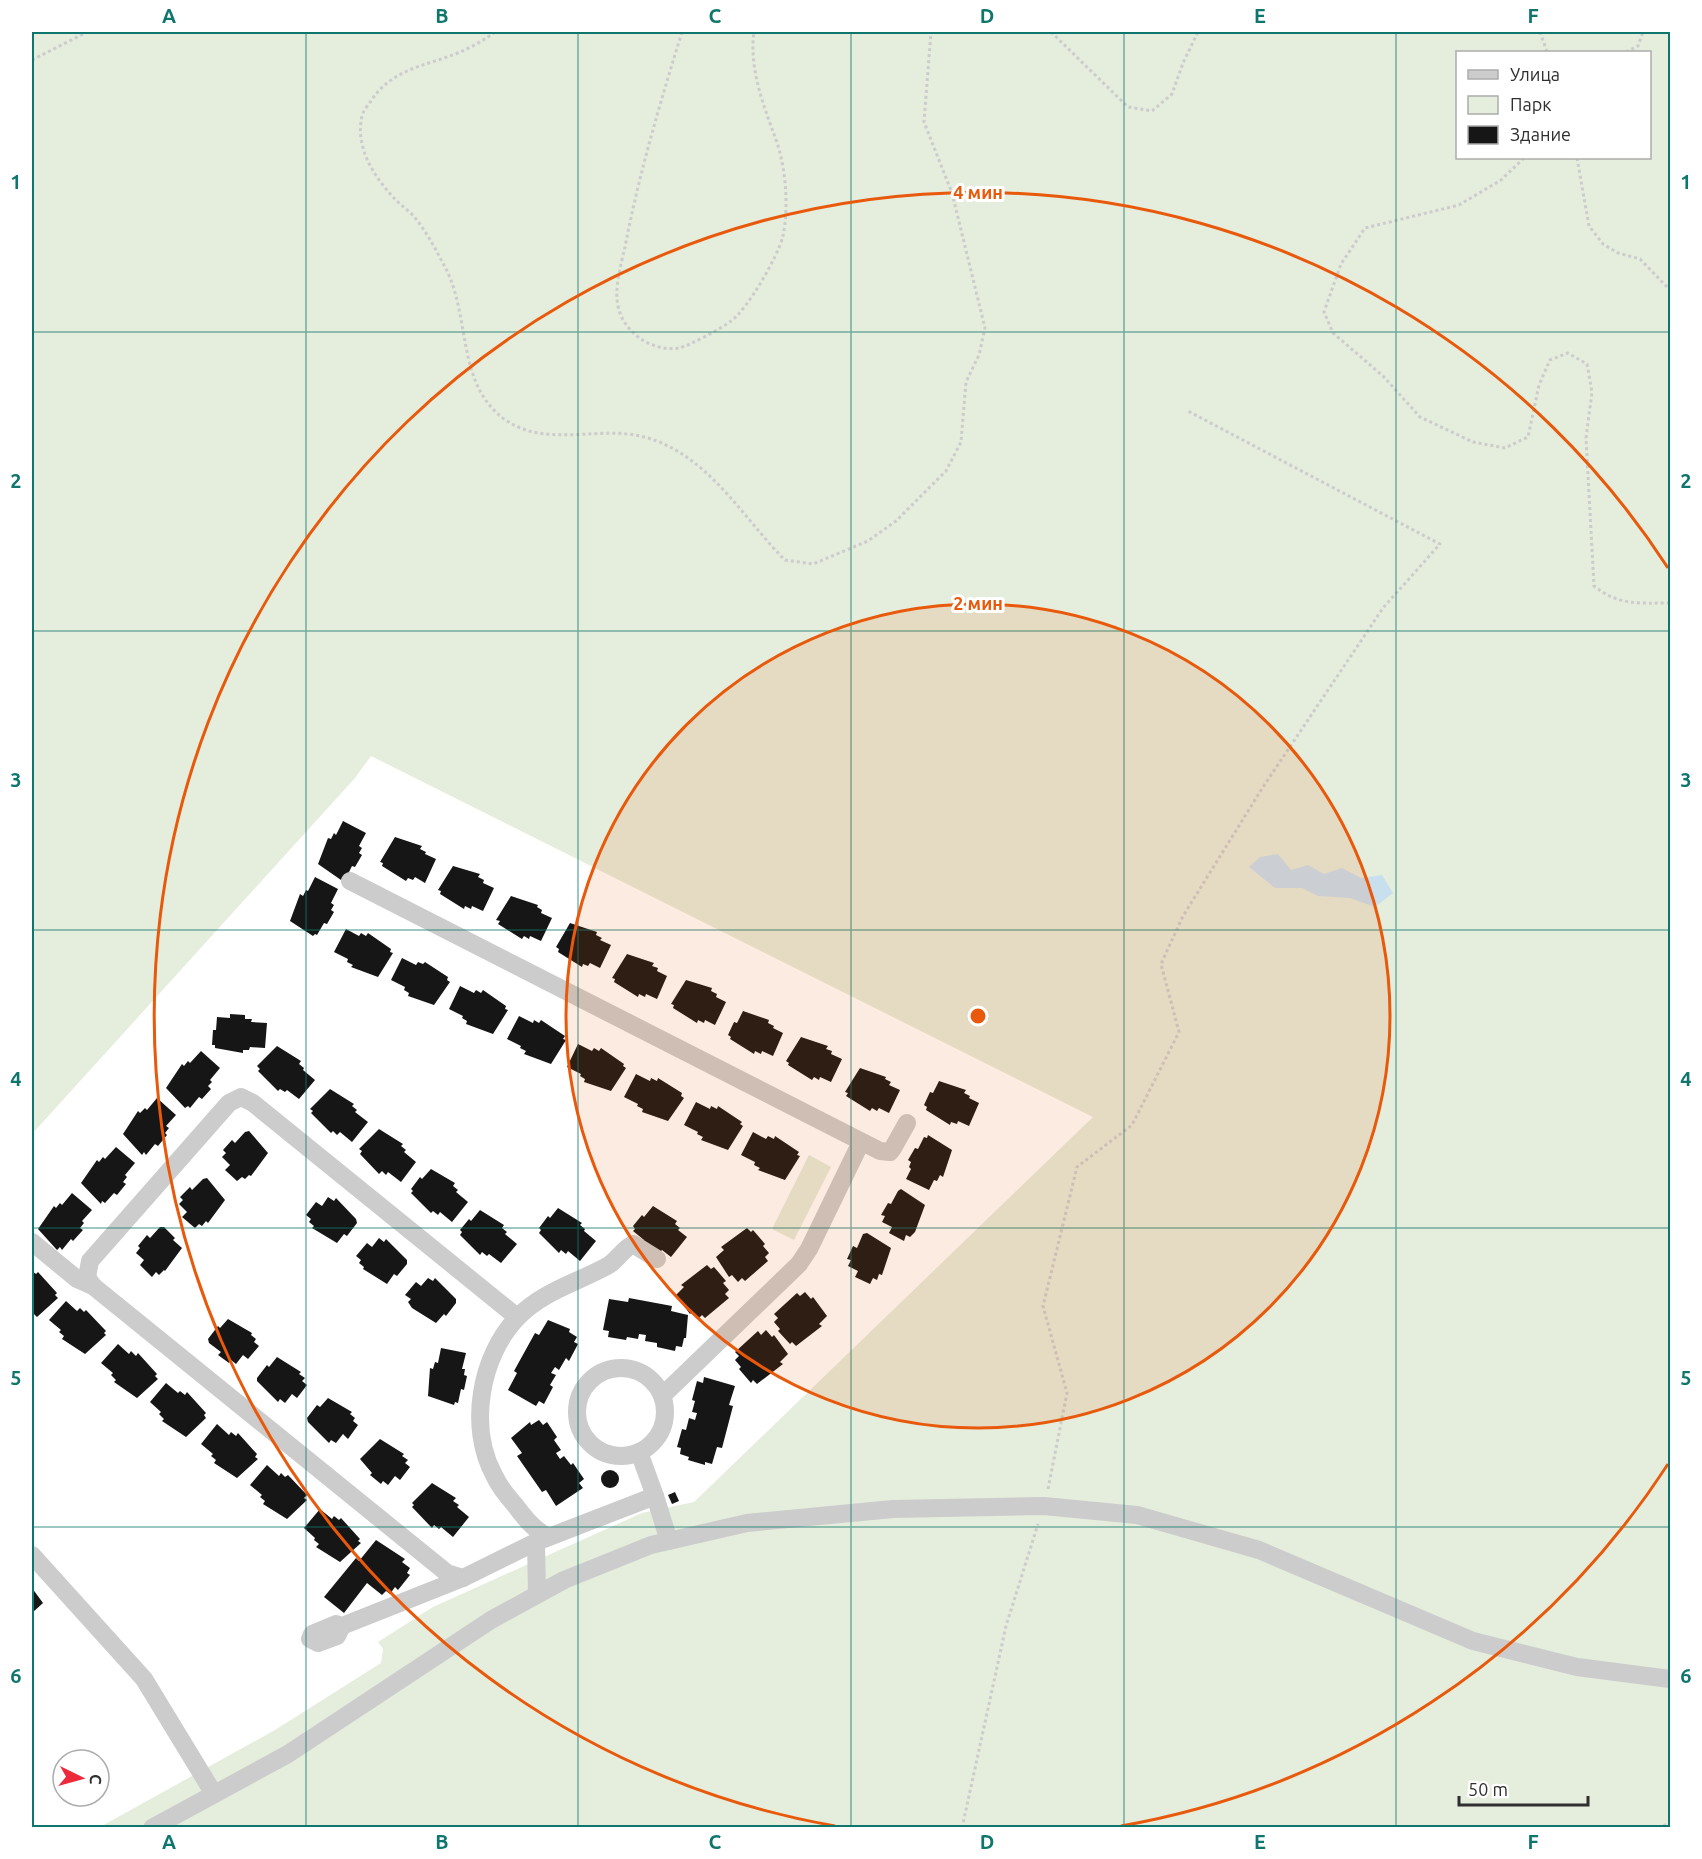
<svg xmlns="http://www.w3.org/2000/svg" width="1702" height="1859" font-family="Ubuntu,sans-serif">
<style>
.green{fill:#e5eddc;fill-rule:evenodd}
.water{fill:#c8dfee}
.building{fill:#161616}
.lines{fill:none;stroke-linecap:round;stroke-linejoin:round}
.path{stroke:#ccc;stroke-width:3;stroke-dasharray:3 3;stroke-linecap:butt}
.minor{stroke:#ccc;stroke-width:18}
.grid{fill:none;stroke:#0f766e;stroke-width:1.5;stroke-opacity:0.55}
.ring{fill:none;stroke:#e8590c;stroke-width:3}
.centre{fill:#e8590c;stroke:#fff;stroke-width:3}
.ring-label{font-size:18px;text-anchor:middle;font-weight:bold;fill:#e8590c;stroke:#fff;stroke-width:6;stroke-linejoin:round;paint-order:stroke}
.neatline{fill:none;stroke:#0f766e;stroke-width:2}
.grid-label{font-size:20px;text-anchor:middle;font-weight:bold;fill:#0f766e}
</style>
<rect width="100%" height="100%" fill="#fff"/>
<g class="green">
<path d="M32,32h1638v1795h-1570l175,-97 106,-67 2,-14 -5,-7 55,-35 209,-94 52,-11 399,-385 -722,-361 -16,22 -323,356zM1458,52h192v106h-192z"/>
<path d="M809,1155l22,12 -37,73 -22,-11z"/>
</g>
<path class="water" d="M1278,854l13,16 17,-5 16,9 18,-6 19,10 21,-3 11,18 -18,14 -25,-9 -32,-2 -16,-8h-27l-26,-21 11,-10z"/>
<g class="building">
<path d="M343,821l23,12 -7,13 3,2 -3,5 3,2 -7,12 -3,-1 -6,12 -3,-1 -2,3 -23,-16 10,-26 3,1 3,-6 2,2z"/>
<path d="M395,837l27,9 -2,3 6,3 -1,2 11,5 -11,24 -10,-6 -2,3 -5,-2 -2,3 -24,-15 1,-3 -3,-1z"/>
<path d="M453,866l27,8 -2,3 6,3 -1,3 11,5 -11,23 -11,-5 -1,3 -6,-3 -1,3 -24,-15 1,-3 -3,-1z"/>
<path d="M315,877l23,12 -7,14 3,2 -3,5 3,2 -7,12 -3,-1 -7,12 -2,-1 -2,2 -23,-15 10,-27 3,2 3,-6 2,1z"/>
<path d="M511,896l27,9 -1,2 5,3 -1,3 11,5 -11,23 -11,-5 -1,3 -5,-3 -2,3 -24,-15 2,-3 -4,-1z"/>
<path d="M570,923l27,9 -1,3 6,3 -2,2 11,5 -11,23 -10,-5 -2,3 -5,-2 -1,3 -24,-15 1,-3 -3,-2z"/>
<path d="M346,929l13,7 2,-3 5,3 2,-3 23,16 -1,3 3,1 -15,24 -27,-10 2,-2 -6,-3 1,-3 -14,-7z"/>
<path d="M627,954l27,9 -2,3 6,2 -1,3 10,5 -10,23 -11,-5 -1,3 -6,-3 -1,3 -24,-15 1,-3 -3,-1z"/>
<path d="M402,958l14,7 2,-3 5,2 2,-2 23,15 -1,3 3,2 -16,23 -26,-9 1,-3 -5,-3 1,-3 -14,-7z"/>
<path d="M686,980l26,8 -1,3 6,3 -1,3 10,5 -11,23 -10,-5 -1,3 -6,-3 -1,3 -24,-15 1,-3 -3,-1z"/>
<path d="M460,986l14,7 2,-3 5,3 2,-3 23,16 -1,3 3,1 -15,24 -27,-10 1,-3 -5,-3 1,-2 -14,-7z"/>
<path d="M743,1011l26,9 -1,3 6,3 -1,2 10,5 -10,23 -11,-5 -1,3 -6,-3 -1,3 -24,-15 1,-2 -3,-2 6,-13 3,1z"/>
<path d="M230,1014l15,1v4h7l-1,3 16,1 -2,25 -15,-1 -1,3h-6v3l-28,-5v-3h-3l1,-15h3l1,-13 13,1z"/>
<path d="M519,1016l14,7 1,-3 5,3 2,-3 24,16 -2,3 3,1 -15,24 -27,-10 2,-3 -6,-3 1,-2 -14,-7z"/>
<path d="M801,1037l27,9 -2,3 6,2 -1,3 11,5 -11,23 -11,-5 -1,3 -5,-3 -2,3 -24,-15 1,-2 -3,-2z"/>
<path d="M578,1044l14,7 2,-3 5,3 2,-3 23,16 -1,2 3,2 -15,23 -27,-9 1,-3 -5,-3 1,-2 -14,-7z"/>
<path d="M277,1046l24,15 -2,3 5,4 -1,2 12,10 -16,19 -12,-9 -2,2 -5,-3 -2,2 -20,-20 2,-2 -3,-3z"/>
<path d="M201,1051l19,17 -10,12 2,2 -4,4 3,3 -9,10 -3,-2 -9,11 -2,-2 -3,2 -19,-20 16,-24 2,2 4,-5 2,2z"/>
<path d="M860,1068l26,9 -1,2 6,3 -2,3 11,5 -11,23 -10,-5 -2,3 -5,-3 -2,3 -24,-15 2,-3 -3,-1z"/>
<path d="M636,1074l14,7 1,-3 6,3 1,-3 24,15 -1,3 3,2 -16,23 -26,-9 1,-3 -6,-3 1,-2 -14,-7z"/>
<path d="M939,1081l27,9 -2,3 6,3 -1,2 10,5 -10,23 -11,-5 -1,3 -6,-2 -1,3 -24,-15 1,-3 -3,-2 6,-13 3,1z"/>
<path d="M330,1089l24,15 -2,2 5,4 -2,2 13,10 -16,20 -12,-10 -3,3 -4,-4 -2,2 -20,-20 2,-2 -3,-2z"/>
<path d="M157,1098l19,17 -10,11 3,2 -4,5 2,2 -9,11 -3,-2 -9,11 -2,-3 -2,3 -19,-21 15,-23 2,2 5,-5 2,2z"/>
<path d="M696,1102l14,7 1,-3 6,3 1,-3 24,16 -2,2 3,2 -15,24 -27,-10 2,-3 -6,-3 1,-2 -14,-7z"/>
<path d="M379,1129l24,15 -2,2 5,4 -2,2 12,10 -15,20 -13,-10 -2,3 -4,-4 -3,3 -19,-20 2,-3 -3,-2z"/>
<path d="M249,1131l19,22 -17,23 -2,-1 -4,4 -3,-2 -5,4 -12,-11 5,-5 -8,-8 4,-4 -3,-3 9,-10 3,3 10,-11z"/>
<path d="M753,1132l13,7 2,-3 6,3 1,-3 24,16 -2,3 3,1 -15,24 -27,-10 2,-2 -6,-3 1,-3 -14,-7z"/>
<path d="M928,1135l24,15 -9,27 -3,-2 -3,6 -3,-1 -5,10 -23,-11 5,-10 -2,-2 2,-5 -3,-2 7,-12 3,1 6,-12 3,1z"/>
<path d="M116,1147l19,16 -10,12 2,2 -4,5 3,2 -9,11 -3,-2 -9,10 -3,-2 -1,3 -20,-21 16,-23 2,2 4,-5 2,2z"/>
<path d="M431,1169l24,14 -2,3 5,4 -2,2 12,10 -16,20 -12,-10 -2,3 -5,-4 -2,2 -20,-20 2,-2 -2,-2 9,-12 2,2z"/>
<path d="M207,1178l18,22 -17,23 -2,-2 -4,5 -3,-2 -4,4 -13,-11 5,-5 -8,-8 4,-4 -3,-3 10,-10 2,3 11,-11z"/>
<path d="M901,1189l24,16 -10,27 -5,5 -4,-2 -2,6 -15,-8 3,-6 -10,-5 3,-6 -4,-1 7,-12 3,1 7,-13z"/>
<path d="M72,1193l20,17 -10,11 2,2 -4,5 3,2 -10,11 -2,-2 -9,11 -2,-3 -3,3 -19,-21 16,-23 2,2 4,-5 2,2z"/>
<path d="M328,1197l6,4 2,-3 20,21 1,4 -10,13 -3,-2 -7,9 -25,-15 2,-2 -5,-4 2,-3 -5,-4 10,-13 6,4z"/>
<path d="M653,1206l24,15 -2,3 5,4 -2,2 9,7 -16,20 -9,-7 -2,2 -18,-10 2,-2 -11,-9 2,-2 -2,-3 9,-11 2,2z"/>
<path d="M558,1208l24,15 -2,2 5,4 -1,2 12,10 -16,20 -12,-10 -2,3 -5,-4 -2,3 -20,-20 2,-3 -2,-2 9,-12 2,2z"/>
<path d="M480,1210l24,15 -2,3 5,4 -2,2 12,10 -16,19 -12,-9 -2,2 -5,-4 -2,3 -20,-20 2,-3 -2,-2 9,-11 2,2z"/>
<path d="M160,1227h4l11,11 -2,2 9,8 -17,23 -1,-1 -5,5 -3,-3 -4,5 -12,-12 4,-5 -8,-7 4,-5 -2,-2 9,-11 3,3z"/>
<path d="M747,1228l4,4 2,-2 12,14 -2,2 6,7 -4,4 3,4 -23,20 -3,-3 -4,4 -6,-7 -3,2 -13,-20 8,-7 -3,-3z"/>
<path d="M867,1233l24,15 -9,27 -3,-1 -2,6 -4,-2 -3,6 -15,-7 3,-6 -10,-5 3,-6 -4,-1 6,-13 4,2 6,-14z"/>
<path d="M379,1238l5,4 2,-3 21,21v4l-10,12 -3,-2 -7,10 -24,-15 1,-2 -5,-4 2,-3 -5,-4 11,-13 5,4z"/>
<path d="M707,1265l4,4 3,-2 12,14 -3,2 6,7 -4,4 4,4 -24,20 -3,-3 -4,4 -6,-7 -2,2 -14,-19 8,-8 -3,-2z"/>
<path d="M32,1271l4,3 2,-2 19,21 -2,2 3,3 -21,19 -5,-5z"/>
<path d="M428,1278l5,3 2,-3 21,21v4l-10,13 -2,-2 -8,9 -24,-15 -4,-6 3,-3 -6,-4 11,-13 5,4z"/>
<path d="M805,1292l6,7 2,-2 14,19 -8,8 3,2 -26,20 -4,-4 -2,2 -12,-13 2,-2 -6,-7 4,-4 -4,-4 23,-21 3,3z"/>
<path d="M629,1298l43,8 -1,5 17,4 -2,23h-2l-2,9 -6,-1 -1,5 -18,-4v-4l-12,-2 1,-6 -7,-1 -1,5 -11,-2 -1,3 -18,-3 1,-6 -6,-1 6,-31 19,3z"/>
<path d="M66,1301l11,10 3,-3 4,4 2,-2 20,21 -2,2 2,2 -21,19 -23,-15 2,-3 -5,-4 2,-2 -12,-10z"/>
<path d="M228,1319l24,14 -1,2 5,4 -2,3 5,4 -11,13 -5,-4 -7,9 -5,-4 -2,3 -11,-8 3,-3 -12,-9 -1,-4 10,-13 2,2z"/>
<path d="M548,1320l22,9 -1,3 8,5 -3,5 4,2 -9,17 -3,-3 -7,12 -4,-3 -4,6 5,2 -6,10 3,2 -9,17 -5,-3 -3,5 -28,-16 9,-17 -3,-2 21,-38 4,2z"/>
<path d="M766,1330l6,7 2,-2 14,19 -8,8 3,2 -26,20 -4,-4 -2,3 -12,-14 2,-2 -6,-7 4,-4 -4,-4 23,-21 3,4z"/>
<path d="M118,1344l11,10 2,-3 5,5 2,-3 19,21 -2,2 3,3 -21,19 -23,-16 2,-2 -5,-5 2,-2 -12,-10z"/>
<path d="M441,1348l25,5 -4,16h3l-1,6 3,1 -3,14 -3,-1 -3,14 -3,-1 -1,3 -26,-9 2,-28 3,1 2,-7 3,1z"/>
<path d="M277,1357l24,15 -2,2 6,4 -3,3 5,4 -10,13 -5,-4 -7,9 -5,-4 -2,3 -21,-21v-3l10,-13 2,2z"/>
<path d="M704,1377l31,9 -6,19 4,1 -11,42 -5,-1 -5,17 -7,-2v3l-17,-5 1,-3 -9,-3 1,-6 -4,-1 5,-18 4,1 3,-12 6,2 2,-7 -5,-1 3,-11 -3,-1 5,-19 6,2z"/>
<path d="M166,1383l12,10 2,-2 5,4 2,-3 19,21 -2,2 2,3 -20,19 -24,-16 2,-2 -5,-5 2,-2 -11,-10z"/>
<path d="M328,1398l24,14 -2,2 5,4 -2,3 5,4 -10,14 -5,-5 -7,9 -5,-3 -2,3 -21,-21 -1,-4 10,-13 3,2z"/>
<path d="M539,1420l4,5 4,-3 10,15 -3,3 7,10 -5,3 4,6 4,-3 7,9 2,-2 11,16 -5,4 4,5 -27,18 -10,-16 -4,2 -25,-36 5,-3 -11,-15 19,-16 1,3z"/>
<path d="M217,1424l12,11 2,-3 5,4 2,-3 19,21 -2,3 3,2 -21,19 -23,-15 2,-3 -5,-4 2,-2 -12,-10z"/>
<path d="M380,1439l24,15 -2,2 6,4 -3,3 5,4 -10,13 -5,-4 -7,9 -5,-4 -2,3 -11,-9 2,-2 -12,-14z"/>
<path d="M267,1465l12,11 2,-3 4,4 3,-2 19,20 -3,3 3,2 -20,19 -24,-15 2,-3 -5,-4 2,-2 -12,-10z"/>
<circle cx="610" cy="1479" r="9"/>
<path d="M432,1483l24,15 -3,3 6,4 -2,2 12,10 -16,20 -12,-10 -2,2 -5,-4 -2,3 -20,-21 2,-2 -2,-2z"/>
<path d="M675,1492l4,9 -7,3 -4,-9z"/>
<path d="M320,1509l12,10 2,-3 5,4 2,-2 19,21 -2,2 3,2 -21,19 -24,-15 3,-3 -5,-4 1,-2 -11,-10z"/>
<path d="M376,1540l29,19 -3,3 8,6 -3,5 3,2 -12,15 -3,-3 -5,7 -4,-3 -4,4 -15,-12 -23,30 -20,-16 32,-39 3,3z"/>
<path d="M32,1588l11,15 -11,10z"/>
</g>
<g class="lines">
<g class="path">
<path d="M495,32c-11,8 -23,15 -35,20 -33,14 -68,16 -89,49 -3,4 -8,10 -9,15 -7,31 11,59 31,81 7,8 17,14 23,22 12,15 21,33 30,50 25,49 10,118 61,152 41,27 93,4 137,16 63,16 98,80 141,123l28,4 55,-23 28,-20 50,-50 15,-29 5,-60 13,-27 6,-27 -33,-135 -28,-71 7,-90"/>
<path d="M682,32c-22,71 -43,142 -57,215 -4,18 -12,44 -6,63 7,24 34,42 60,38 10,-2 43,-20 52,-27 17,-12 47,-65 52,-85 6,-30 3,-70 -8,-99 -12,-33 -26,-69 -21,-105"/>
<path d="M1051,32l77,75 24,4 20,-17 11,-31 15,-31"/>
<path d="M1540,32l7,20"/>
<path d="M1626,52l12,-6 5,-14"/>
<path d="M32,60l55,-28"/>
<path d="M1524,158l-23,22 -42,25 -94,23 -24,36 -17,48 9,21 50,43 37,41 53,25 32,6 23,-11 11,-52 11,-25 18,-7 19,11 5,28 -6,46 8,148c25,20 46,17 76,17"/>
<path d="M1577,158l12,68 14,18 15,9 22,6 30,31"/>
<path d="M1048,1489l19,-96 -24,-87 34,-139 55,-42 47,-93 -18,-68 22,-48 80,-129 120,-179 57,-64 -254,-134"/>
<path d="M962,1828l44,-202 32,-102"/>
<path d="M1658,1828l12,-5"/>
</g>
<g class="minor">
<path d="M350,881l530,270 10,1 3,-4 14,-25"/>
<path d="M32,1242l45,37 16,7 354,287 16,5"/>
<path d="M93,1286l-6,-9 3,-16 139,-158 12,-6 12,6 264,214"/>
<circle cx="621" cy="1412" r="44"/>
<path d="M662,1396l137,-132 10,-15 52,-107"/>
<path d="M655,1496l14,45"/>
<path d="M547,1536c-13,-6 -23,-19 -32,-31 -8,-9 -16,-19 -21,-30 -26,-48 -14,-119 24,-158 25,-26 61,-35 91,-52 9,-6 14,-16 24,-21l24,15"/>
<path d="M32,1555l112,124 70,115"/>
<path d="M537,1594l-1,-52 119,-46 -16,-44"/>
<path d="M342,1626l-5,10 -19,7 -8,-4 2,-5 24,-10 6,2 121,-48 73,-36"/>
<path d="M152,1828l136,-74 203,-134 73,-40 87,-35 96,-22 146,-14 151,-3 93,9 122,35 214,91 104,26 93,12"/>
</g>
</g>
<path class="grid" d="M306,32v1796M578,32v1796M851,32v1796M1124,32v1796M1396,32v1796M32,332h1638M32,631h1638M32,930h1638M32,1228h1638M32,1527h1638"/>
<circle cx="978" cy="1016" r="412" fill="#e8590c" fill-opacity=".12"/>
<g class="ring">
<circle cx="978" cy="1016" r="412"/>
<path d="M1668 1464A823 823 0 0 1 1121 1826M835 1826A823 823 0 1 1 1668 568"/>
</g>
<circle cx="978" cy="1016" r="9" class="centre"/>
<g class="ring-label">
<text x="978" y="199">4 мин</text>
<text x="978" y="610">2 мин</text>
</g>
<rect width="1702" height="1859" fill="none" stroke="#ffffff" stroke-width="66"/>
<rect x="1456" y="51" width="195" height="108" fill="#ffffff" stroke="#acacac" stroke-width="1.5"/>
<rect x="1468" y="70" width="30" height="9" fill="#cccccc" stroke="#acacac" stroke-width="1.5"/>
<text x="1510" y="81" font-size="18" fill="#2f2f2f">Улица</text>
<rect x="1468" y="96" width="30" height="18" fill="#e5eddc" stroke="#acacac" stroke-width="1.5"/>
<text x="1510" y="111" font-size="18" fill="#2f2f2f">Парк</text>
<rect x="1468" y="126" width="30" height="18" fill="#161616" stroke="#acacac" stroke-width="1.5"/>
<text x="1510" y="141" font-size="18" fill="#2f2f2f">Здание</text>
<g transform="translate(81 1778) rotate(95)"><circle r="28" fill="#ffffff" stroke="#acacac" stroke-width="1.5"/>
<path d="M0-4.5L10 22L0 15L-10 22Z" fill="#ee2939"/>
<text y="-9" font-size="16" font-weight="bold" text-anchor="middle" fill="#2f2f2f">С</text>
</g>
<path d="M1459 1796v9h129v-9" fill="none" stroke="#2f2f2f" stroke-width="3"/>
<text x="1468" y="1796" font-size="18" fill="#2f2f2f" stroke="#ffffff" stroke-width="4.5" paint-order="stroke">50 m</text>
<rect x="33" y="33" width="1636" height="1793" class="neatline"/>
<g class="grid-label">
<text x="169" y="23">A</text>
<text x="442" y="23">B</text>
<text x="715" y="23">C</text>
<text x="987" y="23">D</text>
<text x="1260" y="23">E</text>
<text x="1533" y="23">F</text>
<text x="16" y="189">1</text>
<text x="1686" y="189">1</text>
<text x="16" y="488">2</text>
<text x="1686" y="488">2</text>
<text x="16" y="787">3</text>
<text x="1686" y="787">3</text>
<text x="16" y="1086">4</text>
<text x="1686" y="1086">4</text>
<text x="16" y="1385">5</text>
<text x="1686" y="1385">5</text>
<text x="16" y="1683">6</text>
<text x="1686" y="1683">6</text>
<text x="169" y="1849">A</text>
<text x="442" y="1849">B</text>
<text x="715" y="1849">C</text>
<text x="987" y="1849">D</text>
<text x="1260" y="1849">E</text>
<text x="1533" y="1849">F</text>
</g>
</svg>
